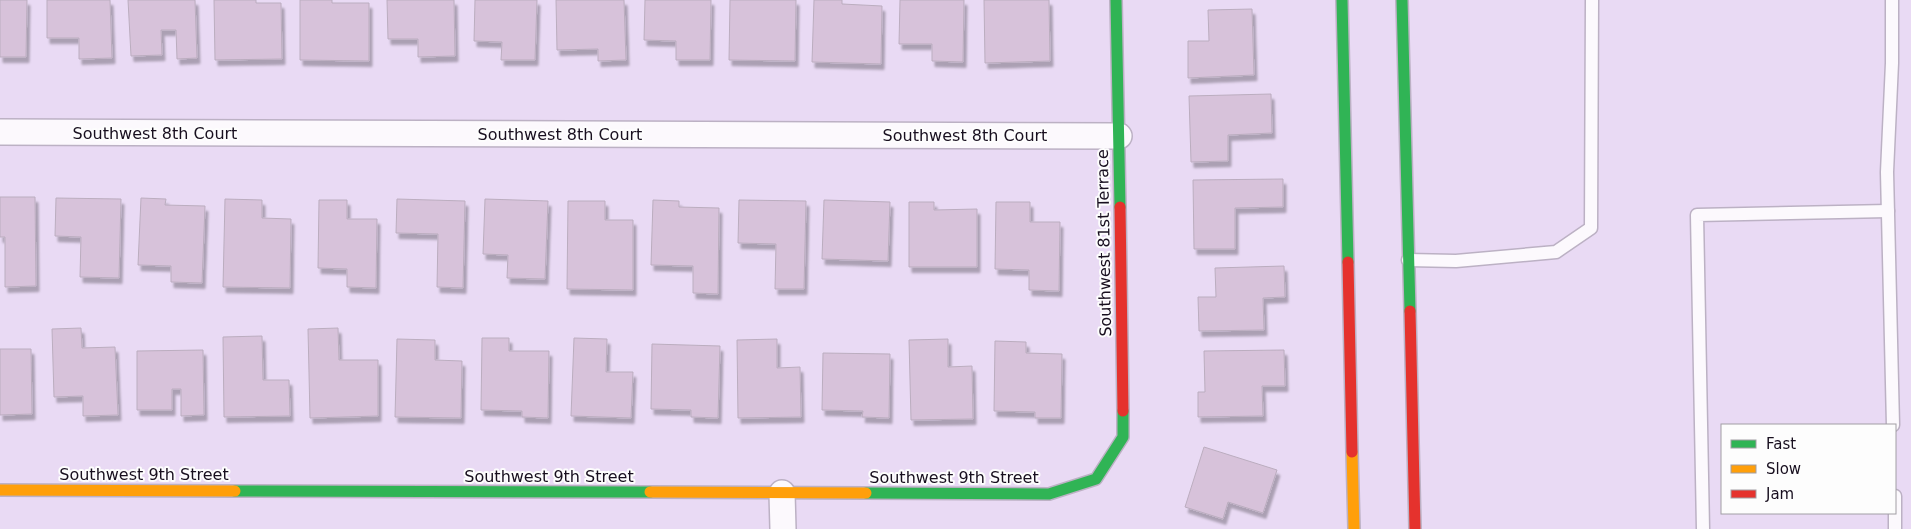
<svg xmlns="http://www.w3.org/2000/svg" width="1911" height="529" font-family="'DejaVu Sans',sans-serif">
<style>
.building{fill:#d7c2da;stroke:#bbadbf;filter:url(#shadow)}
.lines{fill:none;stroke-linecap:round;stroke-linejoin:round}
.lane-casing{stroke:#bcb1c4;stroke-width:15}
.street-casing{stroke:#bcb1c4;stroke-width:28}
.fast-casing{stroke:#bcb1c4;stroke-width:14}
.slow-casing{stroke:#bcb1c4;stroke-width:14}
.jam-casing{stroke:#bcb1c4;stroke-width:14}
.lane{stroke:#fcf9fd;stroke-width:12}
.street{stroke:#fcf9fd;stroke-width:25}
.fast{stroke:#30b455;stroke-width:11}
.slow{stroke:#ff9f0a;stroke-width:11}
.jam{stroke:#e5322d;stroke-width:11}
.labels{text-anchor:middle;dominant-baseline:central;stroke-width:4;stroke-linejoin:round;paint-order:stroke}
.street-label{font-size:16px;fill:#180f1f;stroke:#fdfdfd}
</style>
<defs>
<filter id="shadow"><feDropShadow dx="3" dy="5.5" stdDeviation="1" flood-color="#0004"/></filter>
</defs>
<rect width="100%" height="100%" fill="#e9daf4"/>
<g class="building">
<path d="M0,0h27l-1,57h-26z"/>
<path d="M47,0h63l2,58 -33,1v-21h-32z"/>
<path d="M128,0h67l2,58 -20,1 -1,-29h-15l1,25 -31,1z"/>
<path d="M214,0h42v3h25l1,56 -67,1z"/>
<path d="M300,0h32v3h37v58l-69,-1z"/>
<path d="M387,0h67l1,56 -37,1v-18h-30z"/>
<path d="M475,0h62l-2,60h-34l1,-18 -28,-1z"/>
<path d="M556,0h68l2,60 -28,1v-12l-41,1z"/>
<path d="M645,0h66l-1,60h-34v-19l-32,-1z"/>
<path d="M730,0h66l-1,61 -66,-1z"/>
<path d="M814,0h28v4l40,2 -1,58 -69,-2z"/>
<path d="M900,0h64l-1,62 -31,-1v-17h-33z"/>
<path d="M984,0h65l1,61 -65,2z"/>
<path d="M1252,9l2,66 -66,3v-37h21l-1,-31z"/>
<path d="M1271,94l1,39 -44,2v26l-37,1 -2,-66z"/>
<path d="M1283,179v28l-48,1v41h-41l-1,-69z"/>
<path d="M0,197h35l1,89 -31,1v-50h-5z"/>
<path d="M56,198l65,1 -2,79 -39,-1 1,-40 -26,-1z"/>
<path d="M141,198l25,1 -1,6 40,1 -3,77 -31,-1v-16l-33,-1z"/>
<path d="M225,199l37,1v18l29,1 -1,69 -67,-1z"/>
<path d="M397,199l68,2 -2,87 -26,-1 1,-53 -42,-1z"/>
<path d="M485,199l63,2 -3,78 -38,-1 1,-23 -25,-1z"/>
<path d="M319,200h28v19h30l-1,69 -29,-1v-18l-29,-1z"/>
<path d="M653,200l26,1v6l40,1 -1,86 -25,-1v-27l-42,-1z"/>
<path d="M739,200l67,1 -2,88h-29l1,-45 -38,-1z"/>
<path d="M824,200l66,2 -2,59 -66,-2z"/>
<path d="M568,201h37v19h28v70l-66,-1z"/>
<path d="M909,202h25v8l43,-1v58h-68z"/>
<path d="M996,202h34v20h30l-1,69 -30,-1v-20l-34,-1z"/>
<path d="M1284,266l1,31 -22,1 1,32 -65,1 -1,-34h18l-1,-29z"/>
<path d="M81,328l1,20 33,-1 3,68 -35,1v-20l-29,1 -2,-68z"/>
<path d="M338,328l1,32h39v56l-68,2 -2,-89z"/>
<path d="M262,336l1,44h26l1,36 -66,1 -1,-80z"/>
<path d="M482,338h27v13h40l-1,67 -26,-1v-6l-41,-1z"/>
<path d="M574,338l33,1 -1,33h27l-2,46 -60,-2z"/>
<path d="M397,339l38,1v20l27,1 -1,57 -66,-1z"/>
<path d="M777,339v29l23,-1 1,50 -63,1 -1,-78z"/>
<path d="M948,339v28l24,-1 1,53 -62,1 -2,-80z"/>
<path d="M995,341l31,1v11l36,1 -1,64h-26v-6l-41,-1z"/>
<path d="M652,344l68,2 -2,72 -27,-1v-7l-40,-1z"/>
<path d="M0,349h31l1,65 -32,1z"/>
<path d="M203,350l1,65 -23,1v-27h-9v21h-35v-59z"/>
<path d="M1284,350l1,36h-23l1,30 -65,1v-25h7l-1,-41z"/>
<path d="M823,353l67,1 -1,64 -27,-1 1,-6 -41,-1z"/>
<path d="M1204,447l73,23 -14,43 -35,-11 -5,17 -38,-12z"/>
</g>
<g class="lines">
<g class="lane-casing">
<g id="lane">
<path d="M1892,0v63l-5,109 6,253"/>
<path d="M1408,260l48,1 100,-9 35,-24 1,-228"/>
<path d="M1895,496v33"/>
<path d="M1703,529l-6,-314 191,-4"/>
</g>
</g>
<g class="street-casing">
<g id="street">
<path d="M0,132l1119,4"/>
<path d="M782,493l1,36"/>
</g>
</g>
<g class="fast-casing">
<g id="fast">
<path d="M1116,0l4,207"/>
<path d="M1342,0l6,262"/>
<path d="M1402,0l8,311"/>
<path d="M235,491l415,1"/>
<path d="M866,493l183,1 47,-15 27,-42v-26"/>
</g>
</g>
<g class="slow-casing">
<g id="slow">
<path d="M1352,452l2,77"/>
<path d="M0,490l235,1"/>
<path d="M650,492l216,1"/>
</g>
</g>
<g class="jam-casing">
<g id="jam">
<path d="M1120,207l3,204"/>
<path d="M1348,262l4,190"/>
<path d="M1410,311l5,218"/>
</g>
</g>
<use href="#lane" class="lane"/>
<use href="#street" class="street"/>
<use href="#fast" class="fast"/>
<use href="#slow" class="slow"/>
<use href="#jam" class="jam"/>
</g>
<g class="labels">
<g class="street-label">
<text x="155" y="133">Southwest 8th Court</text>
<text x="560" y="134">Southwest 8th Court</text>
<text x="965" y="135">Southwest 8th Court</text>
<text transform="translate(1104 243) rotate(-91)">Southwest 81st Terrace</text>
<text x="144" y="474">Southwest 9th Street</text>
<text x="549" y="476">Southwest 9th Street</text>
<text x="954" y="477">Southwest 9th Street</text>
</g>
</g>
<rect x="1721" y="424" width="175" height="90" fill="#fdfdfd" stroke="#a19ea4"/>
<rect x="1731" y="440" width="25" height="8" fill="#30b455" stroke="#a19ea4"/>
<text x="1766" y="449" font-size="15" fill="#180f1f">Fast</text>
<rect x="1731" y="465" width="25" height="8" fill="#ff9f0a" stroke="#a19ea4"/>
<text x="1766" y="474" font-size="15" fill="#180f1f">Slow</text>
<rect x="1731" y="490" width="25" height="8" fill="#e5322d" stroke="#a19ea4"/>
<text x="1766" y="499" font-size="15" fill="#180f1f">Jam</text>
</svg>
